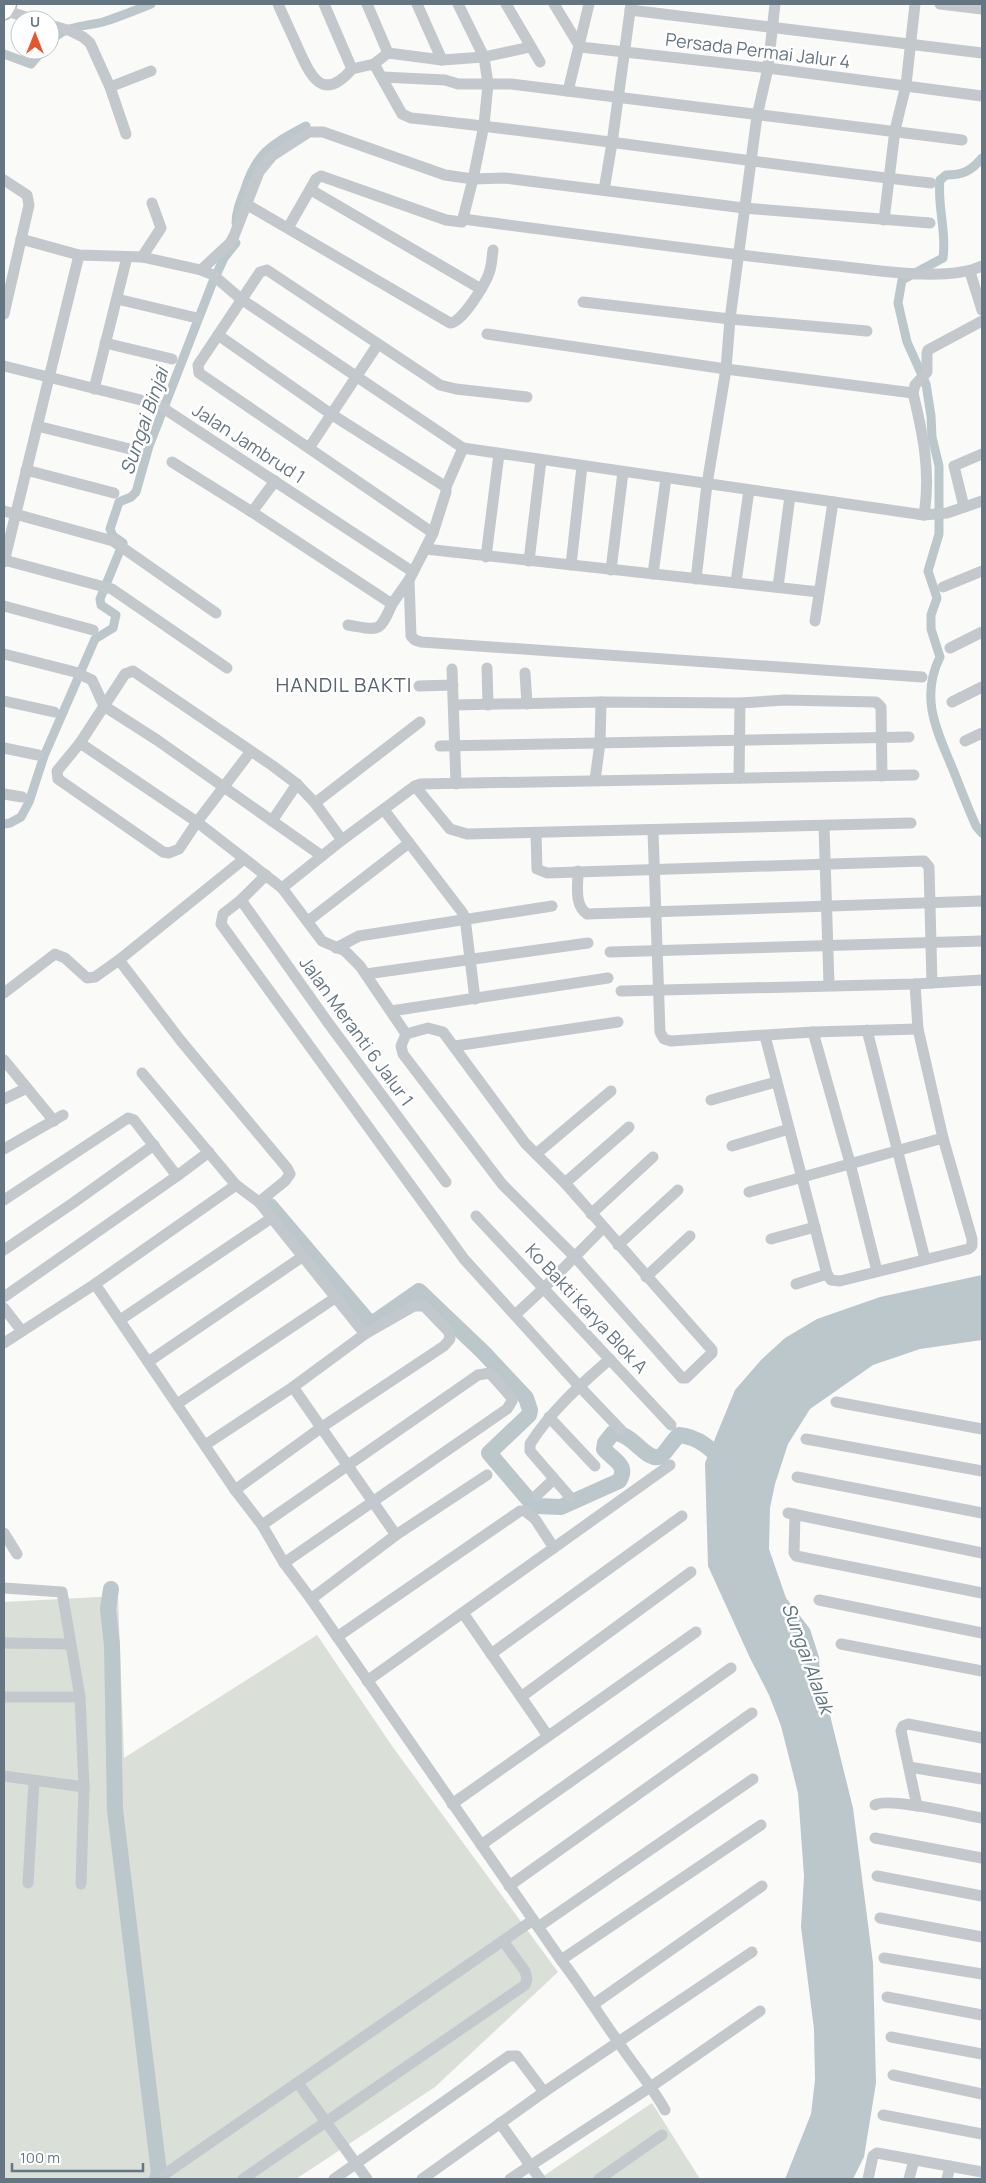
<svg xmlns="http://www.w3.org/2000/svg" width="986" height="2183" font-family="Manrope,sans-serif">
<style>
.green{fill:#dadfd7}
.water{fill:#bbc7cb}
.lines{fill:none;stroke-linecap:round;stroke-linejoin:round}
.canal{stroke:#bbc7cb;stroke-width:9}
.river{stroke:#bbc7cb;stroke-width:16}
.highway-casing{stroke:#b4b9bd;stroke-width:19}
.minor{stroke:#c3c8cc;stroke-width:11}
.highway{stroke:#fff;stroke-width:16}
.labels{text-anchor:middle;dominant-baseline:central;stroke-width:5;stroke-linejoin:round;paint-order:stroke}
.street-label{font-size:18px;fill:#657683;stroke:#fff}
.water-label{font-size:19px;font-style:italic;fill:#60757c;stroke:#fff}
.quarter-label{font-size:20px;letter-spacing:1px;fill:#57646e;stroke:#fff}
</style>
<rect width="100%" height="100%" fill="#fafaf8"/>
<g class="green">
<path d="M118,1596l6,162 193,-123 75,111 166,226 -123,115 -139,92h-292v-577z"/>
<path d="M652,2103l48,76h-161z"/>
</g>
<path class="water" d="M982,1275v65l-62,9 -47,16 -63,44 -22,35 -13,40 -5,24 -1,41 17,49 24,31 9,28 1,18 33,133 20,155 3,120 -12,74 -11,22h-68l26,-65 4,-34 -1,-51 -13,-102 3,-51 -6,-83 -17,-67 -12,-31 -19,-37 -42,-92 -3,-103 30,-73 26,-30 24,-22 32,-19 63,-22z"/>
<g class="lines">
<g class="canal">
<path d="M50,42c15,-17 33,-15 53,-20 16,-5 33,-12 48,-18"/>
<path d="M4,54l27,10 12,-14"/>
<path d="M982,158c-11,13 -19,17 -36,17l-6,5c-3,27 7,52 3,78l-41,22 -4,23 9,39 19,42 5,32 1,21 7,29v68l-11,37 9,27 -6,17v14l9,28c-21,42 -2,76 14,115 7,18 14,36 22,54l6,7"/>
<path d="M236,223c0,-11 4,-21 8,-31 12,-40 27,-47 62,-66"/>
<path d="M4,824l6,-1 11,-6 8,-15 15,-46 51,-117 18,-11 3,-13 -15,-10 -1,-6 23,-56 -10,-7 -3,-7 9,-27 12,-5 5,-5 13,-46 63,-162 12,-26 12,-15"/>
</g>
<g class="river">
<path d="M270,1206l97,114 5,2 4,-1 43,-30 65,62 42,45 4,12 -1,5 -40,38 40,47 8,6 24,1 58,-26c10,-16 -5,-20 -15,-32l1,-6 8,-10c20,-1 34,31 48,23 4,-2 12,-16 18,-21 21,2 33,15 48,30"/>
<path d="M111,1589l-3,20 4,36 3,165 44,363 -2,6"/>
</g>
<g class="highway-casing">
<path id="highway" d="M4,11l4,-7"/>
</g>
<g class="minor">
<path d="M278,4c6,14 13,28 19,42 13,29 25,58 55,23"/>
<path d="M324,4l28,65"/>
<path d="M367,4l21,49"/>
<path d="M417,4l25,56"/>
<path d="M506,4l34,58"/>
<path d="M554,4l26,43 188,21 214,28"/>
<path d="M940,4l42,5"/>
<path d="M4,10l31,10"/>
<path d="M630,10l352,43"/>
<path d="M50,25l21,6 12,6 7,6 20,44 16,47"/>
<path d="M374,64l28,50 9,4c174,18 346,46 520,65"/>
<path d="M352,69l22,-5 14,-11 54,7 42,-3 46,-10"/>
<path d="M382,77l63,3 13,4h53l451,56"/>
<path d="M110,87l41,-16"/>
<path d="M568,91l21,-87"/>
<path d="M4,180l23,15 2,10 -25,109"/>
<path d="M311,190l170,99"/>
<path d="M604,190l8,-47 19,-139"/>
<path d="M246,204l204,119c12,0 37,-41 40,-53 2,-7 2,-14 3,-20"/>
<path d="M463,219c122,16 243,33 365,46 42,4 117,18 154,1"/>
<path d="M884,220l11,-90 11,-45 9,-81"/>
<path d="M288,228l28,-49 5,-3 125,44 16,2 11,-43 11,-54 4,-41 -4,-27 -26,-53"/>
<path d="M21,239l58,16 63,2 59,13 12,5 28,24 222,149 461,67 23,-2 35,-12"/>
<path d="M142,257l19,-29 -9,-25"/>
<path d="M201,270l29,-27 4,-7 25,-64 13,-16 37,-24h14l122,43 28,4 32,-1 239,30 186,15"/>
<path d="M970,272l12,38"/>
<path d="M117,299l80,19"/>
<path d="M583,302l147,17 137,12"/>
<path d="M487,334l239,35 187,24"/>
<path d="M218,335l113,79 115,73"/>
<path d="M105,343l67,16"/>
<path d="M4,366l153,38 256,168"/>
<path d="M94,389l33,-132"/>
<path d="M37,426l93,23"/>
<path d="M309,448l69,-104"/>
<path d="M463,448l-17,39v5l-13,41 -8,16 394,43"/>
<path d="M172,462l80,50 140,92 17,-24 16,-31"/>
<path d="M26,470l88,23"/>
<path d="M964,507l-10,-41 28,-12"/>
<path d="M4,511l109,30 103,72"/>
<path d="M252,512l23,-31"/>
<path d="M924,515c7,-43 -1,-81 -11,-122l2,-8 12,-13v-19l1,-3 54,-29"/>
<path d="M433,533l-234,-160 -1,-8 62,-93 7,-2 173,115 16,4 71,8"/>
<path d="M486,557l13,-103"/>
<path d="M4,560l108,29 115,79"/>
<path d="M529,561l12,-101"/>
<path d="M4,562l75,-307"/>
<path d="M571,565l11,-99"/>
<path d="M611,570l12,-98"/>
<path d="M653,574l13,-96"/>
<path d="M696,579l11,-95 19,-115 4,-50 27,-203 11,-48 7,-64"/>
<path d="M409,580l2,56 4,4 6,2 501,35"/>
<path d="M736,582l13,-92"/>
<path d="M778,587l12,-91"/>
<path d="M943,587l39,-16"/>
<path d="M4,606l89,24"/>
<path d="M815,621l18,-119"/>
<path d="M348,625c31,5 31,9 44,-21"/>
<path d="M950,648l32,-16"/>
<path d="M4,654l71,18 17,8 12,26 53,34 165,116"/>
<path d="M487,668l1,37"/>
<path d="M452,669l4,115"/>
<path d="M525,673l2,31"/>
<path d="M419,686l34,-1"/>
<path d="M4,701l50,11"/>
<path d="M952,702l30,-15"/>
<path d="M454,705l147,-3 139,1 45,-3 91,2 5,5 1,69"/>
<path d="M965,741l17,-8"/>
<path d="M80,743l117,79 85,66 40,53 23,10 15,15 46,68 -5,12 2,8 99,130 73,73 107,121h4l26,-25v-3l-147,-167 -40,-40 -82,-111 -15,-4 -22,6"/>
<path d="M440,746l469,-9"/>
<path d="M4,748l34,7"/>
<path d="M251,751l-54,71 -18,27 -10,4 -6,-1 -105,-73 -1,-8 23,-28 45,-69 8,-3 140,95 24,18 18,19 27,37"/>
<path d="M739,778l1,-75"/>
<path d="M595,780l5,-37 1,-41"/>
<path d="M415,786l35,43 17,5 444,-11"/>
<path d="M4,794l18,3"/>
<path d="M315,803l105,-81"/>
<path d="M384,810l78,102 3,6 10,81"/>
<path d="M272,821l25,-37"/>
<path d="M824,826l5,159"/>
<path d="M653,831l7,201 4,7 7,2 142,-9 105,-3"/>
<path d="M536,833l1,36 10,4 377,-12 5,6 3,116"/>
<path d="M578,871c0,15 -4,34 9,43l395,-13"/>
<path d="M266,875l-25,25 -18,14 -2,10 243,335 115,127 42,44"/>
<path d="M282,888l60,-48 73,-54 5,-2 494,-9"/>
<path d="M241,900l88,124 117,158"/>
<path d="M308,921l101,-78"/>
<path d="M336,948l23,-12 193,-30"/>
<path d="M610,952l372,-11"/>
<path d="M366,974l222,-31"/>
<path d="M621,991l294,-7 67,-4"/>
<path d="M4,993l51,-39 10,4 22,20 8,-1 24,-17"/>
<path d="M391,1011l217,-33"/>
<path d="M867,1030l58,229"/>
<path d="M813,1032l37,131 27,108"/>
<path d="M765,1036l62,238 4,6 9,1 128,-32 4,-3v-7l-29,-101 -25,-109 -3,-45"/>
<path d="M455,1046l163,-24"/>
<path d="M4,1060l50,61"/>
<path d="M4,1099l23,-11"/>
<path d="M711,1100l65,-18"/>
<path d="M732,1146l57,-17"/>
<path d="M4,1149l59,-34"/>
<path d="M536,1154l75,-63"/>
<path d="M565,1183l64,-56"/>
<path d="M236,1185l23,17 26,-21 5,-7 -3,-6 -106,-127 -62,-81 125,-101"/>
<path d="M749,1192l194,-54"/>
<path d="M4,1200l124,-82 6,2 43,56"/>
<path d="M259,1202l106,132"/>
<path d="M591,1214l62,-57"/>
<path d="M476,1216l195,209"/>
<path d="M771,1239l44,-12"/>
<path d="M618,1245l60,-55"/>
<path d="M4,1250l69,-47 81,-58"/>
<path d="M646,1277l44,-41"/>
<path d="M95,1284l140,206 27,35 22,38 27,36 250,361c21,27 38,55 58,83 15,23 32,42 46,67"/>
<path d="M796,1284l31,-10"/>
<path d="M4,1297l173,-121 32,-24"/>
<path d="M4,1308l17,22"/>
<path d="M515,1315l29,-27 59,-60"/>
<path d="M120,1320l150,-101"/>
<path d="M4,1343l91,-59 141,-99 -94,-112"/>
<path d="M148,1362l154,-105"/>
<path d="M293,1387l103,148"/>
<path d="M836,1402l146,27"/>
<path d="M177,1404l158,-106"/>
<path d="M549,1417l46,49"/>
<path d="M806,1439l176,32"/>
<path d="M205,1445l88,-58 72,-53 49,-28h10l25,26 1,7 -6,7 -122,81 -87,63"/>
<path d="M797,1477l185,36"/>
<path d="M536,1496l18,-17"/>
<path d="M570,1497l-40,-46v-7c21,-33 50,-59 80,-85"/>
<path d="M788,1513l194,40"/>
<path d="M795,1514l-1,39 2,3 186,37"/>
<path d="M262,1525l216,-150 12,-2 22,25v3l-5,8 -223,154"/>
<path d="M4,1533l13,21"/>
<path d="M4,1588l58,4 18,105 4,90 -3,97"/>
<path d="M311,1599l85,-64 91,-60"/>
<path d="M819,1600l163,33"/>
<path d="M463,1613l85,123"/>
<path d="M337,1637l183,-126h5l10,8 19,29"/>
<path d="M4,1643l66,1"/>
<path d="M841,1644l141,27"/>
<path d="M491,1654l191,-138"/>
<path d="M367,1681l303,-216"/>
<path d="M4,1697h76"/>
<path d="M521,1697l170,-125"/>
<path d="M909,1767l73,12"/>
<path d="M4,1776l80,11"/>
<path d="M452,1804l244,-172"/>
<path d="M875,1805c13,-8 89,10 107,13"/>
<path d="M917,1806l-16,-75 2,-5 5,-2 74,14"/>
<path d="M875,1838l107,20"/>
<path d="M481,1845l250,-177"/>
<path d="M877,1876l105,20"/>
<path d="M28,1883l6,-102"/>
<path d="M509,1886l243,-173"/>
<path d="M880,1918l102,19"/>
<path d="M538,1927l215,-148"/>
<path d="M884,1958l98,16"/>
<path d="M561,1960l200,-135"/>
<path d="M887,1997l95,18"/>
<path d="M594,2004l168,-118"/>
<path d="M891,2037l91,17"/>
<path d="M893,2075l89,19"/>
<path d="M298,2083l69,96"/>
<path d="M883,2115l99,19"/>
<path d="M500,2123l40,56"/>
<path d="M165,2174l368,-254"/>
<path d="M243,2179l282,-194 2,-6 -2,-8 -22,-30"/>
<path d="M334,2179l175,-123h8l27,36"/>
<path d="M422,2179l122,-87 208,-140"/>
<path d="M510,2179l142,-93 108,-75"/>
<path d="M599,2179l63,-44"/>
<path d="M868,2179l5,-23 4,-3 105,19"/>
<path d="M909,2179l5,-19"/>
<path d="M947,2179l3,-13"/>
</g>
<use href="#highway" class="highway"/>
</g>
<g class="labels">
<g class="street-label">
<text transform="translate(758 50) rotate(7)">Persada Permai Jalur 4</text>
<text transform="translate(249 443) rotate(33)">Jalan Jambrud 1</text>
<text transform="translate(357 1031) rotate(54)">Jalan Meranti 6 Jalur 1</text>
<text transform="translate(587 1308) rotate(47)">Ko Bakti Karya Blok A</text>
</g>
<g class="water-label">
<text transform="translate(144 421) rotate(-71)">Sungai Binjai</text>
<text transform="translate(808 1658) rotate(70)">Sungai Alalak</text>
</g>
<g class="quarter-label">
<text x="344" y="684">HANDIL BAKTI</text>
</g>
</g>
<rect width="986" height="2183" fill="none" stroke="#657683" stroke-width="10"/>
<g transform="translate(35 35)"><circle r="24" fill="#ffffff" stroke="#c1c8cd"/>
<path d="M0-4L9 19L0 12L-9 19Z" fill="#e4572e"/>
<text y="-8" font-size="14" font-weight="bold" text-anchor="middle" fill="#657683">U</text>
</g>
<path d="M12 2163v8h131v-8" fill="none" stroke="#657683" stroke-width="2.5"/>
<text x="20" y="2163" font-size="15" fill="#657683" stroke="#ffffff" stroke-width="4" paint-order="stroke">100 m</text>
</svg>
